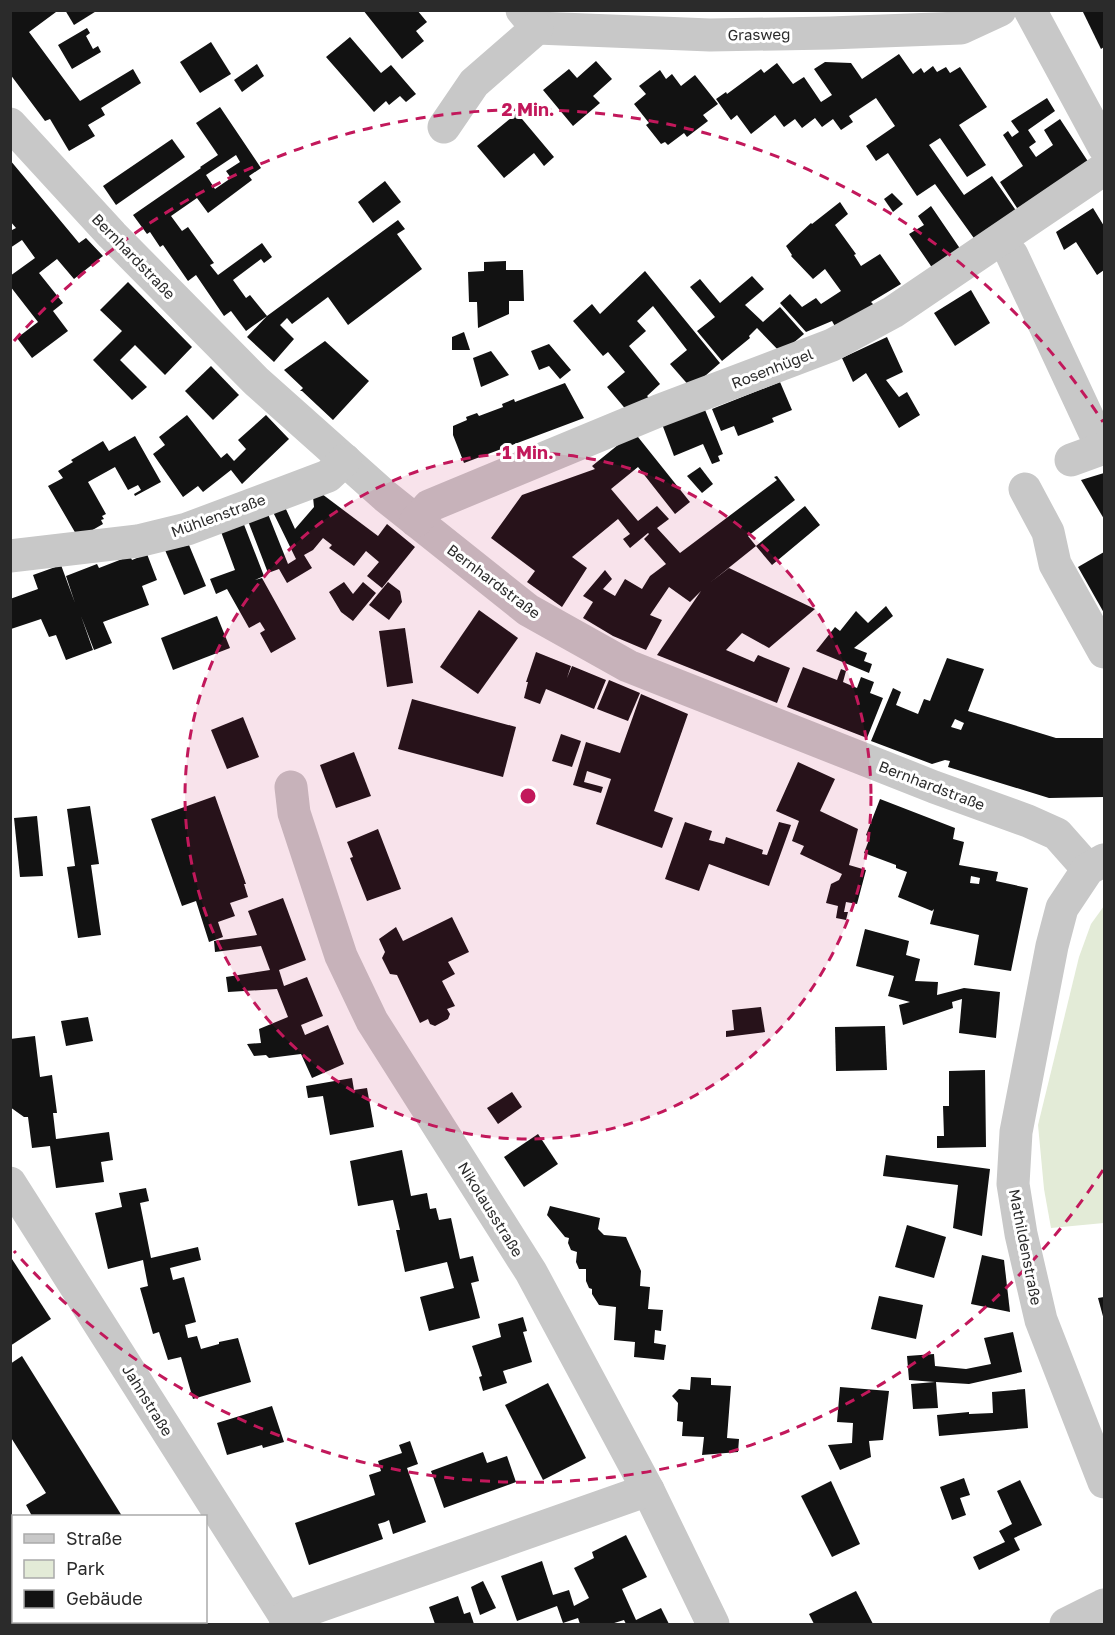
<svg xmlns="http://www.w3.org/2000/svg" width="1115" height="1635" font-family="'Golos Text',sans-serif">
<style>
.green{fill:#e3ebd7}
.building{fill:#121212;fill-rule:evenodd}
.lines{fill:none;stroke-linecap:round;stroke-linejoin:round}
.minor{stroke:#c8c8c8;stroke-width:33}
.ring{fill:none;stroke:#c2185b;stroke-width:3;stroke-dasharray:10 8}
.labels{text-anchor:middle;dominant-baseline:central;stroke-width:6;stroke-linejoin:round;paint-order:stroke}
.street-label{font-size:15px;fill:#2b2b2b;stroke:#fff}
.centre{fill:#c2185b;stroke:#fff;stroke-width:3}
.ring-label{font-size:18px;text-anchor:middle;font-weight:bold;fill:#c2185b;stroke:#fff;stroke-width:6;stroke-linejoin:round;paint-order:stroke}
</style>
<rect width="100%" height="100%" fill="#fff"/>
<path class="green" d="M1104,906v317l-53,5 -7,-39 -6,-64 41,-168 12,-33z"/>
<g class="building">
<path d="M10,10h45l1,2 -27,20 51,69 53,-32 8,14 -40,25 4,7 -17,10 7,11 -26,15 -19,-32 -5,2 -35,-47z"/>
<path d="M65,10h33l-24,15z"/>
<path d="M363,10h54l10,12 -11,9 8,10 -22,18z"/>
<path d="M1082,10h22v37l-3,2z"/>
<path d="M87,28l3,5 -4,3 7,13 5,-3 3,6 -29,17 -14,-24z"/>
<path d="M350,37l31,36 10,-8 25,29 -10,8 -6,-6 -11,9 -3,-4 -12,11 -48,-55z"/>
<path d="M211,42l20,32 -31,19 -20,-31z"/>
<path d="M899,54l14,20 8,-6 3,5 9,-7 4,6 9,-5 4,6 10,-6 27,40 -28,18 27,40 -19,12 -27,-39 -11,7 35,50 28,-19 25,36 -41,29 -41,-57 -18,12 -29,-43 -12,8 -10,-15 29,-20 -19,-28 -27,18 4,6 -12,8 -8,-11 -11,8 -7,-9 -13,10 -7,-9 -11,8 -9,-12 -24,19 -14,-19 -6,5 -15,-21 10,-7 1,2 34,-25 3,4 13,-10 16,21 11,-7 17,25 11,-7 -18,-26 11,-7 26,1 11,16z"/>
<path d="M596,61l16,18 -19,17 7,7 -27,23 -30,-36 26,-21 8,9z"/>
<path d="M257,64l7,12 -22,16 -8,-12z"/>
<path d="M660,70l6,9 6,-5 9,12 14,-11 23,29 -15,11 5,6 -21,16 -3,-4 -16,12 -3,-3 -4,2 -15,-19 3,-2 -15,-19 12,-10 -7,-8z"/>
<path d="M1047,98l8,13 -27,19 8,12 -7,5 7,10 17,-12 -9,-15 16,-11 29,44 -70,48 -19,-29 23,-16 -20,-31 5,-4 4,6 7,-5 -8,-11z"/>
<path d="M220,107l41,61 -12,8 3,4 -44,33 -11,-15 -26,18 11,15 6,-4 26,36 -4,2 8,10 44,-32 10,14 -8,6 -3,-4 -28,21 13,18 4,-3 17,21 131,-96 7,9 -8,5 25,35 -74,56 -20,-28 -36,27 -5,-6 -7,7 14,14 -20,23 -27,-25 20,-21 -21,15 -15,-20 -7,5 -28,-41 -8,6 -25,-36 -3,2 -10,-15 -3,2 -14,-19 68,-47 -1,-1 18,-12 -22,-32zM236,155l4,7 -14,9 5,7 -16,11 -9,-14z"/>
<path d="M517,113l37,44 -10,9 -10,-13 -30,25 -27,-32z"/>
<path d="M172,139l13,18 -69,48 -13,-19z"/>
<path d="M10,160l69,83 7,-5 17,18 -29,23 -17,-20 -18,14 24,30 -10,8 15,20 -36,27 -15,-20 21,-16 -28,-36v-10l25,-18 -13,-18 -12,8v-17l6,-3 -6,-7z"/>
<path d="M385,181l16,21 -28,21 -15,-21z"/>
<path d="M892,193l11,11 -10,8 -9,-13z"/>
<path d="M840,202l8,12 -13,11 21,29 -2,1 7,11 19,-12 21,30 -30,18 3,3 -37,25 -5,-9 -26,11 -26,-29 10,-9 12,13 14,-9 5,6 20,-13 -16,-22 -12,10 -22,-23 1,-1 -6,-9 25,-23 1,1z"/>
<path d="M931,206l30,44 -28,19 -24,-35 15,-9 -6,-9z"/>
<path d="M1093,208l11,18v44l-7,5 -21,-33 -12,8 -8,-18z"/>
<path d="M506,261v9h17l1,31h-15v13l-31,14 -1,-26h-8l-1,-30 16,-1v-9z"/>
<path d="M645,271l75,92 -29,25 -21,-24 17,-14 -34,-44 -16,15 9,10 -17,15 31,38 -13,12 3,3 -5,4 -3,-3 -14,12 -21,-25 18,-15 -17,-20 -5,4 -30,-35 19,-17 8,10z"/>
<path d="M752,276l12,13 -19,16 18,17 17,-15 24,27 -23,19 -24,-25 -8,8 1,2 -28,23 -25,-30 18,-14 -25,-30 10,-8 20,24z"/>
<path d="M128,282l64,65 -27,28 -30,-30 -15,15 27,27 -15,13 -39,-40 29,-29 -22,-21z"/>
<path d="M971,290l19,33 -35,23 -21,-33z"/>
<path d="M464,332l6,18h-18v-13z"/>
<path d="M887,337l16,35 -17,8 13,17 8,-5 13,23 -21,13 -33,-55 -13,9 -11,-24z"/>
<path d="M325,341l44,40 -36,39 -31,-29h-2l3,-3 -19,-18z"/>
<path d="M549,344l22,26 -11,9 -11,-13 -10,4 -8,-19z"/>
<path d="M491,351l18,24 -28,12 -8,-29z"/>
<path d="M211,366l28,29 -26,25 -28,-29z"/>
<path d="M780,382l12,28 -20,8 2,4 -36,14 -4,-10 -13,5 -9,-22z"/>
<path d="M565,383l19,35 -120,45 -11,-28v-9l14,-6 -1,-3 11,-4 2,3 24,-9 -1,-3 12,-5 1,3z"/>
<path d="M703,405l20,49 -5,2 2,5 -8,3 -9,-20 -29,12 -12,-32z"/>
<path d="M187,415l34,43 6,-5 7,8 12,-12 -8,-9 28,-25 23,24 -47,45 -11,-14 -28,22 -5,-6 -15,11 -30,-43 12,-9 -6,-8z"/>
<path d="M634,432l56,70 -15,12 -37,-47 -27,22 27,32 19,-15 12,13 -12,9 23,25 97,-73 -3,-3 3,-1 18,24 -47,36 8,10 49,-40 15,19 -48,40 -16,-19 -45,36 18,-14 86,41 -46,39 -27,-15 -16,17 28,12 4,-7 32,13 -13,35 -120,-48 44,-64 -11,11 -21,-15 -19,28 12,5 -16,30 -33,-14 -30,-18 10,-16 -10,-6 22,-26 7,9 -9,10 12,7 10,-17 17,10 8,-13 16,-12 -22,-25 5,-5 -1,-1 -18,15 -7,-9 7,-5 -12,-15 -46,38 15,11 -25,39 -35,-25 8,-11 -44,-33 31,-43 73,-26 -3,-3z"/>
<path d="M135,436l26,46 -26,14 -1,-2 7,-4 -3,-5 -10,5 -13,-23 -27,15 18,32 -4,2 2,3 -3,1 2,4 -21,12 -6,-2 -28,-48 15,-8 -5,-7 15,-9 -2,-2 32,-19 6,10z"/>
<path d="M700,467l13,17 -11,9 -15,-17z"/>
<path d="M1104,473v46l-23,-39z"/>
<path d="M322,494l56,42 9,-12 28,23 -33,41 -15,-12 12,-14 -13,-11 -12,15 -25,-18 3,-3 -9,-7 -10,12 -9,5 8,13 -25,15 -8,-14 -11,4 -20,-52 20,-7 20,50 8,-5 -23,-47 12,-5 10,22 19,-22 -1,-10z"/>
<path d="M243,522l21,54 -9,4 7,-2 34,61 -25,14 -11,-20 5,-3 -5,-8 -11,6 -22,-39 -11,5 -6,-15 25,-9 -15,-41z"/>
<path d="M189,545l17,41 -22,9 -19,-45z"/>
<path d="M1104,552v61l-26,-46z"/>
<path d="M147,554l10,26 -15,6 7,19 -46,17 9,21 -18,7 -13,-34 12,34 -27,10 -10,-25 -7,2 -8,-18 -30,10 -1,-30 28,-10 -5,-14 28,-10 14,38 -9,-27 31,-12 2,4 31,-12 2,4z"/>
<path d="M344,582l9,12 10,-12 13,11 -23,28 -12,-9 -12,-20z"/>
<path d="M388,582l12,9 2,11 -13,18 -20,-15z"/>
<path d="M886,606l7,10 -39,32 13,5 -3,8 8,3 -3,9 -53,-22 19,-24 5,4 16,-20 12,12z"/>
<path d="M479,610l39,28 -40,56 -38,-27z"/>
<path d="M217,616l13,32 -57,22 -12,-32z"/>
<path d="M405,628l8,55 -26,4 -8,-56z"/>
<path d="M536,652l35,14 -4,12 5,-12 34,14 -12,29 -48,-20 -6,15 -16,-6 4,-16h-2z"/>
<path d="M947,658l37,11 -16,42 88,27h48v59l-55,1 -101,-31 2,-6 -5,-1 -13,4 -61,-23 22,-53 8,4 -5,13 22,9 6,-15 6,2zM955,719l9,4 -3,7 -10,-3z"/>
<path d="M803,667l34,13 4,-11 5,2 -3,11 14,6 4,-11 13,5 -4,11 13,5 -16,40 -80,-31z"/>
<path d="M609,680l31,13 -12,28 -31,-12z"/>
<path d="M641,694l47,20 -34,97 19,7 -11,30 -66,-24 15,-45 -24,-8 -3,11 19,5 -2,6 -28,-8 13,-43 34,11z"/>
<path d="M412,699l104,28 -13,50 -105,-28z"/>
<path d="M243,717l16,40 -32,12 -16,-39z"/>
<path d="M561,734l20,7 -9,26 -20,-6z"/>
<path d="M354,752l17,44 -35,12 -16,-43z"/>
<path d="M798,762l37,17 -15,32 38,18 -9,36 17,5 -9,34 -11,-2 -2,10h4l-2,8 -10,-2 2,-12 -12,-3 5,-19 8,-4 3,-6 -42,-20 4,-8 -12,-5 7,-20 -23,-10z"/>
<path d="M215,796l31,88h-2l4,13 -18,6 5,13 -17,6 5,15 -14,5 -13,-41 -14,5 -31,-87z"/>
<path d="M880,799l75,29 -2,11 11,3 -5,23 39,7 -2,9 32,7 -17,83 -37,-6 5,-30 -49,-11 4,-15 -2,2 -34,-14 9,-25 -11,-4v-3l-32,-12 6,-16 -4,-2zM971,876l9,2 -1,6 -9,-1z"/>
<path d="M90,806l9,58 -8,1 10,70 -23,3 -11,-71 8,-1 -8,-57z"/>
<path d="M37,816l6,60 -23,1 -6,-59z"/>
<path d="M685,822l27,9 -3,9 15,4 2,-7 37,13 -1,4 5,1 12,-33 12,3 -22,61 -60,-22 -10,27 -34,-12z"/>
<path d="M378,829l23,60 -34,12 -17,-43 3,-1 -6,-15z"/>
<path d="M283,898l23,62 -27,10 5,16 23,-9 16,39 -22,9 4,10 23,-10 16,39 -32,14 -11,-24 -32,4 -3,-3 -12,1 -7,-12 14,-1 -2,-14 29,-12 -11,-28 -49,3 -2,-15 44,-7 -9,-24 -46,6 -1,-11 43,-6 -9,-24z"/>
<path d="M452,917l17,35 -21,10 7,12 -13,7 13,25 -8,3 3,5 -2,5 -13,7 -5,-2 -2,-5 -8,4 -23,-48 -7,-1 -8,-16 3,-6 -6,-13 17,-12 7,14z"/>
<path d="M865,929l44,12 -3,14 14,4 -5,22 23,1 -1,13 27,-7 36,4 -4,46 -37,-5 3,-34 -10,3 1,6 -50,17 -4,-20 11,-3 -22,-6 6,-20 -38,-10z"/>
<path d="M761,1007l4,25 -39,5v-6l8,-1 -2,-20z"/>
<path d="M88,1017l5,24 -27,5 -5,-25z"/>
<path d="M885,1026l2,44 -51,1 -1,-44z"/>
<path d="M35,1036l5,41 12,-2 5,38h-4l3,26 53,-7 4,28 -12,2 3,20 -48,6 -6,-42 -18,2 -4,-31h-4l-14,-10v-68z"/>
<path d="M985,1070l1,77 -49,1v-12h7l-1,-30h6v-35z"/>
<path d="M352,1078l2,12 13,-2 7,39 -44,8 -7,-39 -15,2 -2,-12z"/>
<path d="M512,1092l10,15 -24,17 -11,-16z"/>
<path d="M538,1134l20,30 -34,23 -20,-30z"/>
<path d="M402,1150l9,46 16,-3 3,16 6,-1 3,12 12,-2 9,41 13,-3 6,25 -8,2 9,35 -51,13 -9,-34 34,-9 -7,-26 -42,10 -9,-42h4l-7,-30 -35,6 -8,-45z"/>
<path d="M886,1155l104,14 -8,67 -29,-8 5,-43 -75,-9z"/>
<path d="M146,1188l3,13 -9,2 11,55 47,-11 3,13 -31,8 3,12 11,-3 12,45 -11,3 3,13 9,-2 4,13 18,-5v-2l19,-4 13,44 -58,17 -12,-42 -13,3 -9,-28 -6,2 -13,-46 8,-2 -5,-26 -35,9 -13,-56 27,-6 -3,-14z"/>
<path d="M550,1206l50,12 -2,11 6,6 22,2 15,34 -1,15 10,1 -2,22 15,1 -2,21 -6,-1 -1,13 12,2 -2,15 -30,-3 1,-15 -21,-2 2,-33 -17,-2 -7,-11v-5l-3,-1 -3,-7v-12h-7l-3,-7 1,-10 -6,-2 -3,-7 1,-5 -4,-1 -18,-22z"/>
<path d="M907,1225l39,12 -12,41 -39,-11z"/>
<path d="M982,1255l22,5 6,52 -39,-8z"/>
<path d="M10,1256l41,63 -41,27z"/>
<path d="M879,1296l44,9 -7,34 -45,-10z"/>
<path d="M1104,1297v23l-6,-22z"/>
<path d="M523,1317l4,14 -4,1 9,30 -29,9 4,12 -24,8 -4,-14 3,-1 -10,-30 29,-9 -3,-13z"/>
<path d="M1013,1332l9,40 -53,12 -33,-2 2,26 -25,1 -2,-25 24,-2 -26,-2 -2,-24 27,-2 1,12 31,3 25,-5 -7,-26z"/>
<path d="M22,1356l100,160h-90l-6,-11 20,-12 -36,-57v-72z"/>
<path d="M691,1377l20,1v7l20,1 -4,52 12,1 -1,13 -36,3 2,-18 -22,-1 1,-14 -6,-1 1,-18 -6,-7 7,-7 11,1z"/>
<path d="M548,1383l38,75 -43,22 -38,-75z"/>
<path d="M840,1387l49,4 -6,49 -14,1 2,16 -31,13 -12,-25 24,-2 1,-20 -16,-1z"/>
<path d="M1025,1389l3,39 -89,8 -2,-21 32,-3v2l24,-1 -1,-21z"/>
<path d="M272,1406l12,36 -21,6 -1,-3 -35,10 -10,-32z"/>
<path d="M410,1441l8,23 -11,4 19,54 -33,12 -4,-14 -4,2 -7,2 5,15 -74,26 -14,-42 80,-28 -6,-20 12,-4 -3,-10 24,-8 -3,-8z"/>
<path d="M483,1452l4,11 20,-7 9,26 -72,26 -13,-37z"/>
<path d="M964,1478l6,17 -10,3 6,17 -14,5 -12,-33z"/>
<path d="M1020,1480l22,45 -28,13 6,12 -41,20 -6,-13 32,-15 -6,-11 13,-7 -15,-33z"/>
<path d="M831,1481l29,63 -28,13 -31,-61z"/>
<path d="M626,1535l21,42 -25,12 14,31 25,-12 8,16h-43l-2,-4 -13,4h-31l-2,-6 -15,5 -6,-17 -40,15 -16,-45 41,-15 11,34 16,-5 5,16 15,-8 -15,-30 20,-10 -2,-6z"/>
<path d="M483,1581l13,27 -16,7 -9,-28z"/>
<path d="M856,1591l17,33h-59l-5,-10z"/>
<path d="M458,1596l6,18 6,-2 4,12h-39l-6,-17z"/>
<path d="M141,1622h64l2,2h-64z"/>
</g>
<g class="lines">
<g class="minor">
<path d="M522,10l15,18 173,7 120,-2 131,-5 39,-18"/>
<path d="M1030,10l74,137"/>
<path d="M10,124l102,111 144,146 129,115 143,114 100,56 306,121 94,34 29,13 31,35"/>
<path d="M444,127l30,-44 63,-55"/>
<path d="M1012,255l90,193"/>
<path d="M1071,460l33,-12"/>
<path d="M1025,489l23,43 7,32 49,88"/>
<path d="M416,521l13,-15 229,-95 174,-66 61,-33 211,-143"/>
<path d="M10,556l128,-15 49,-12 141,-53 17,-16"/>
<path d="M291,787l3,26 47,143 31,65 159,251 117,218 65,134"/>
<path d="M1104,860l-16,9 -26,39 -10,38 -36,186 -3,52 8,50 20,86 63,162"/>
<path d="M10,1183l280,441"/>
<path d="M285,1618l363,-128"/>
<path d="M1066,1624l38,-19"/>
</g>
</g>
<circle cx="528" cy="796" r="343" fill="#c2185b" fill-opacity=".12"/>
<g class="ring">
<circle cx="528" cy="796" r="343"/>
<path d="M1103 1170A686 686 0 0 1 14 1251M14 341A686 686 0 0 1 1103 422"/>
</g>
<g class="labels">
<g class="street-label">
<text transform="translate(759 34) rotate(-1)">Grasweg</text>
<text transform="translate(134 256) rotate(46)">Bernhardstraße</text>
<text transform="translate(772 368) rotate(-21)">Rosenhügel</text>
<text transform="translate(218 515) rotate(-20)">Mühlenstraße</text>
<text transform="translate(494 581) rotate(37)">Bernhardstraße</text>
<text transform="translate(932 785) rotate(21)">Bernhardstraße</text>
<text transform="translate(491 1209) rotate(58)">Nikolausstraße</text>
<text transform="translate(1026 1247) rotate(79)">Mathildenstraße</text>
<text transform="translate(148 1400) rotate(58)">Jahnstraße</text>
</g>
</g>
<circle cx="528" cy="796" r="9" class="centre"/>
<g class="ring-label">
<text x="528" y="116">2 Min.</text>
<text x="528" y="459">1 Min.</text>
</g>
<rect width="1115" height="1635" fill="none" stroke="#2b2b2b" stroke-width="24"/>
<rect x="12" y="1515" width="195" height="108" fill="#ffffff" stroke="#aaaaaa" stroke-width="1.5"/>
<rect x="24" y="1534" width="30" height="9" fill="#c8c8c8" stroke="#aaaaaa" stroke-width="1.5"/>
<text x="66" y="1545" font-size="18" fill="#2b2b2b">Straße</text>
<rect x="24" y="1560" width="30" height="18" fill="#e3ebd7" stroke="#aaaaaa" stroke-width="1.5"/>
<text x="66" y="1575" font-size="18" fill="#2b2b2b">Park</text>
<rect x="24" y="1590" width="30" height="18" fill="#121212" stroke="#aaaaaa" stroke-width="1.5"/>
<text x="66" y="1605" font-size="18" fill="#2b2b2b">Gebäude</text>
</svg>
